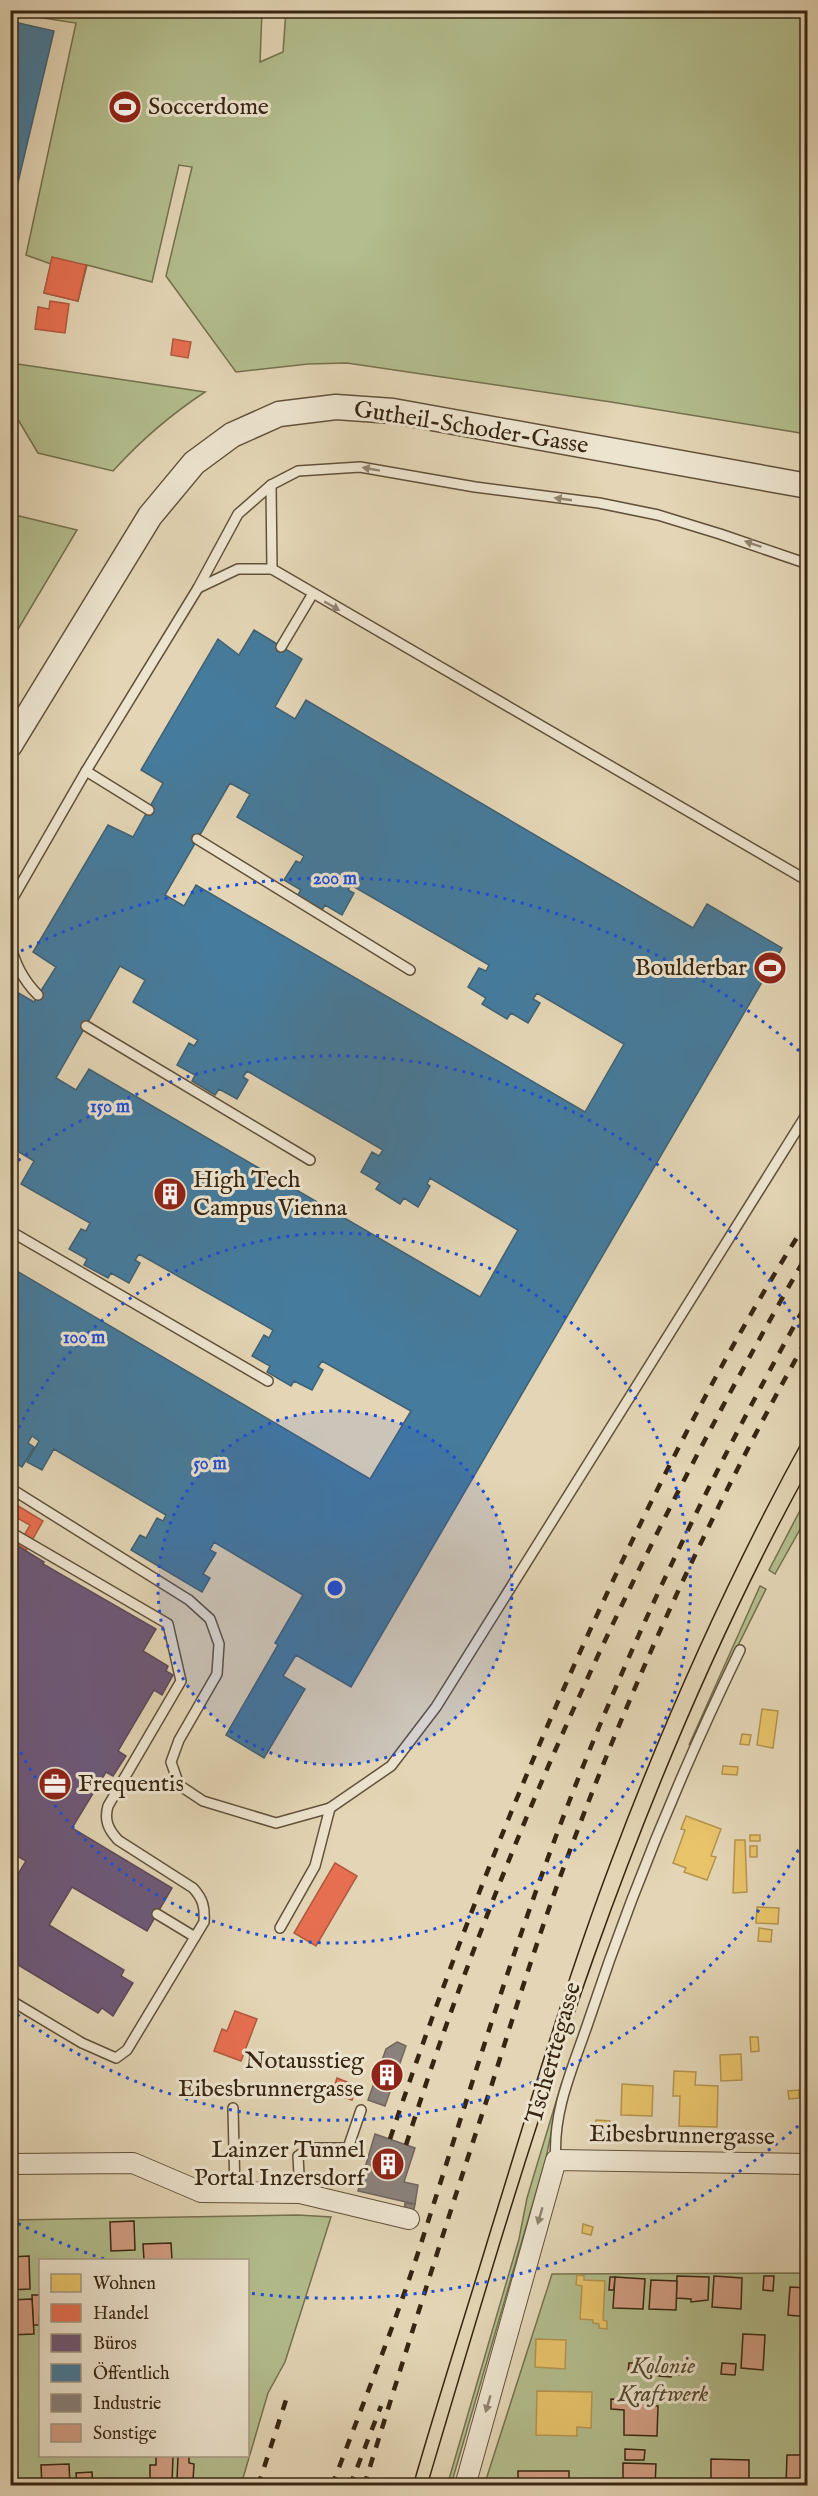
<svg xmlns="http://www.w3.org/2000/svg" width="818" height="2496" font-family="'IM FELL English',serif">
<style>
.green{fill:#b3bd8d;stroke:#75714f;stroke-width:1.5;fill-rule:evenodd}
.homes{fill:#e9c46a;stroke:#b4944f;stroke-width:1.5}
.shops{fill:#e76f51;stroke:#b2593e;stroke-width:1.5}
.offices{fill:#6d597a;stroke:#5d495a;stroke-width:1.5}
.public{fill:#457b9d;stroke:#416173;stroke-width:1.5;fill-rule:evenodd}
.industry{fill:#8a817c;stroke:#71655c;stroke-width:1.5}
.building{fill:#d39f85;stroke:#372511;stroke-width:1.5}
.lines{fill:none;stroke-linecap:round;stroke-linejoin:round}
.service-casing{stroke:#62513a;stroke-width:12}
.minor-casing{stroke:#62513a;stroke-width:22}
.tertiary-casing{stroke:#62513a;stroke-width:27}
.service{stroke:#ede4cf;stroke-width:9}
.minor{stroke:#ede4cf;stroke-width:20}
.tertiary{stroke:#ede4cf;stroke-width:24}
.tram{stroke:#372511;stroke-width:1.5}
.rail{stroke:#372511;stroke-width:4.5;stroke-dasharray:10 10;stroke-linecap:butt}
.oneway{fill:#928470}
.ring{fill:none;stroke:#1d4ed8;stroke-width:3;stroke-dasharray:3 6}
.labels{text-anchor:middle;dominant-baseline:central;stroke-width:6;stroke-linejoin:round;paint-order:stroke}
.poi-label{font-size:24px;fill:#372511;stroke:#ede4cf;text-anchor:start}
.street-label{font-size:24px;fill:#372511;stroke:#ede4cf}
.park-label{font-size:24px;font-style:italic;fill:#564b30;stroke:#ede4cf}
.centre{fill:#1d4ed8;stroke:#ede4cf;stroke-width:3}
.ring-label{font-size:18px;text-anchor:middle;font-weight:bold;fill:#1d4ed8;stroke:#ede4cf;stroke-width:6;stroke-linejoin:round;paint-order:stroke}
</style>
<rect width="100%" height="100%" fill="#e3d5b5"/>
<filter id="stains"><feTurbulence type="fractalNoise" baseFrequency=".00333" numOctaves="4"/><feColorMatrix values="0 0 0 0 .2 0 0 0 0 .09 0 0 0 0 .02 0 0 0 .5 -.17"/></filter>
<radialGradient id="worn" r=".72"><stop offset=".6" stop-color="#630" stop-opacity="0"/><stop offset="1" stop-color="#630" stop-opacity=".3"/></radialGradient>
<g class="green">
<path d="M10,11h252l-2,51 23,-10 3,-41h521v423l-196,-32 -264,-39 -39,1 -72,8 -70,-96 26,-109 -13,-2 -27,117 -65,-17 -9,36 -34,-8 7,-29 -25,-9 50,-232 -65,-10z"/>
<path d="M11,363l194,29c-35,23 -64,48 -92,79l-75,-18 -27,-45z"/>
<path d="M11,514l66,16 -66,111 -1,-127z"/>
<path d="M807,1497v20l-32,57 -6,-4z"/>
<path d="M760,1586l6,3 -77,156z"/>
<path d="M562,2082l-16,76 -95,327 -4,1 72,-247 8,-41z"/>
<path d="M298,2215l33,2 -46,145 -17,31 -27,92h-230l-1,-265zM40,2260h208v196h-208z"/>
<path d="M807,2273v212l-323,1 68,-212z"/>
</g>
<g class="homes">
<path d="M762,1709l16,2 -5,37 -16,-3z"/>
<path d="M742,1734l9,1 -2,10 -9,-1z"/>
<path d="M723,1766l15,1 -1,8 -15,-1z"/>
<path d="M686,1816l35,13 -10,27 5,1 -9,23 -23,-8 2,-4 -13,-5 12,-33 -4,-1z"/>
<rect x="750" y="1835" width="10" height="6"/>
<path d="M735,1840h10l2,52 -14,1z"/>
<rect x="750" y="1846" width="7" height="11"/>
<path d="M757,1907l22,1 -1,16 -22,-1z"/>
<path d="M759,1928l13,2 -1,12 -13,-1z"/>
<path d="M750,2037h8l1,14 -8,1z"/>
<path d="M741,2054l1,26 -21,1 -1,-26z"/>
<path d="M674,2071l22,1 -1,13 23,1 -1,41 -38,-1 1,-30h-7z"/>
<path d="M622,2084l31,2 -1,30 -31,-1z"/>
<path d="M799,2090v8l-10,1 -1,-8z"/>
<path d="M596,2120l14,1 -1,11 -14,-1z"/>
<path d="M583,2224l10,3 -2,8 -9,-2z"/>
<path d="M577,2275l7,1v4l21,1 -2,39 4,1v8l-8,-1v-4l-6,-1v-3l-13,-1 2,-33 -6,-1z"/>
<path d="M536,2339l30,1 -1,29 -30,-2z"/>
<path d="M537,2391l55,1 -1,36 -14,-1v9l-41,-1z"/>
</g>
<g class="shops">
<path d="M52,257l34,8 -8,36 -34,-8z"/>
<path d="M50,301l19,3 -4,29 -30,-4 3,-22 11,2z"/>
<path d="M173,339l18,3 -3,16 -17,-3z"/>
<path d="M10,1501l33,20 -17,30 -8,-5 12,-21 -20,-11z"/>
<path d="M335,1863l22,13 -41,70 -22,-13z"/>
<path d="M235,2011l22,8 -16,42 -27,-10 8,-22 5,2z"/>
<path d="M337,2078l20,8 -5,14 -20,-7z"/>
</g>
<path class="offices" d="M10,1541l34,21 -1,2 113,65 -13,22 25,15 -2,5 7,4 -11,20 -8,-5 -36,61 8,5 -13,20 -7,-4 -34,56 100,60 -25,43 -75,-44 -23,38 75,45 -3,6 12,7 -20,33 -11,-8 -4,5 -88,-53v-73l16,-26 -16,-9z"/>
<g class="public">
<path d="M10,21l44,10 -44,185z"/>
<path d="M254,630l48,29 -27,48 20,12 11,-19 387,228 14,-24 75,44 -431,739 -55,-32 -13,21 22,13 -41,69 -38,-23 52,-90 -3,-2 28,-48 -89,-53 -4,8 6,3 -13,21 7,4 -8,14 -71,-42 9,-15 6,3 11,-20 6,3 3,-6 -112,-66 -12,21 -15,-8 12,-21 -7,-5 -4,7 6,4 -12,20 -12,-7v-193l360,212 41,-68 -89,-50 -4,6 5,3 -11,20 -18,-9 -3,5 -24,-14 3,-6 -18,-10 12,-21 5,3 4,-8 -134,-76 -4,6 5,3 -11,20 -18,-10 -3,5 -24,-13 3,-6 -18,-10 12,-20 5,2 4,-8 -69,-39 13,-23 -20,-12 -4,6v-167l24,14 22,-35 -23,-15 75,-127 25,12 30,-54 -22,-13 77,-131 21,16zM230,783l20,11 -13,23 67,39 -4,7 -4,-2 -12,19 17,10 -4,6 25,14 3,-5 17,10 12,-22 -6,-3 3,-5 138,80 -3,6 -7,-3 -11,19 18,11 -4,6 25,15 4,-6 17,10 12,-20 -7,-4 4,-6 87,51 -39,68 -389,-227 -12,21 -19,-11zM120,966l25,14 -12,22 65,38 -4,6 -5,-3 -12,22 18,10 -3,6 23,14 4,-6 18,10 11,-19 -5,-3 4,-6 136,79 -4,6 -7,-4 -11,20 19,11 -4,6 24,15 4,-6 14,9 12,-21 -3,-2 3,-6 88,52 -38,67 -391,-228 -13,21 -20,-12z"/>
</g>
<g class="industry">
<path d="M397,2042l9,4 -21,60 -17,-6 18,-51z"/>
<path d="M375,2134l40,14 -11,34 14,3 -3,19 -57,-13z"/>
<path d="M405,2203l10,1 -2,10 -9,-2z"/>
</g>
<g class="building">
<path d="M134,2221l1,29 -24,1 -1,-29z"/>
<path d="M171,2243l1,17h-28l-1,-16z"/>
<path d="M29,2256l1,33 -20,1v-33z"/>
<path d="M677,2276l32,1 -1,23 -17,2v-3l-15,-1z"/>
<path d="M714,2276l28,2 -1,31 -29,-2z"/>
<path d="M764,2276h10l-1,15 -10,-1z"/>
<path d="M610,2277h5l-1,13h-5z"/>
<path d="M615,2277l30,2 -2,30 -30,-1z"/>
<path d="M651,2280l26,1 -1,29 -27,-1z"/>
<path d="M790,2287l18,1v29l-20,-2z"/>
<path d="M32,2295h8l-1,30h-6z"/>
<path d="M32,2299l2,35 -24,1v-35z"/>
<path d="M743,2334l22,1 -2,35 -22,-2z"/>
<path d="M629,2363h9l-1,10h-9z"/>
<path d="M722,2363l14,1 -1,11 -14,-1z"/>
<path d="M659,2366l12,1v10l-12,-1z"/>
<path d="M674,2367l8,1 -1,7 -7,-1z"/>
<path d="M632,2393h8v5l6,1v7h12l-1,30 -33,-1v-25l-13,-1v-10l21,1z"/>
<path d="M625,2449l20,1 -1,10h-19z"/>
<path d="M787,2455h21v31h-22z"/>
<path d="M156,2456h17l-1,27 -22,3v-21h6z"/>
<path d="M178,2456h11v7l5,1 -1,16h-16z"/>
<path d="M14,2459l4,25 11,-1v3h-19v-26z"/>
<path d="M711,2459l38,1v26h-38z"/>
<path d="M623,2463l33,1 -1,22h-32z"/>
<path d="M69,2464l1,22h-28l-1,-21z"/>
<rect x="518" y="2471" width="51" height="15"/>
<path d="M92,2472l1,14h-16l-1,-13z"/>
</g>
<g class="lines">
<g class="service-casing">
<g id="service">
<path d="M808,564l-88,-30 -62,-19 -59,-12 -124,-16 -115,-20 -62,4 -27,14 1,84 536,312"/>
<path d="M198,588l40,-19h34"/>
<path d="M281,647l31,-52"/>
<path d="M86,771l63,39"/>
<path d="M197,839l213,131"/>
<path d="M10,903l76,-132 112,-183 40,-74 33,-29"/>
<path d="M10,942c4,20 13,38 28,53"/>
<path d="M86,1026l224,134"/>
<path d="M10,1231l258,150"/>
<path d="M10,1488l179,112 21,19 9,25 -2,30 -38,66 -8,22 8,23 24,16 73,22 54,-15 61,-42 45,-59 372,-595"/>
<path d="M10,1532l158,92 13,57 -73,125c-4,14 0,23 10,34l75,48c10,11 12,19 11,34l-77,128 -11,8 -34,-15 -72,-43"/>
<path d="M157,1914l38,23"/>
<path d="M280,1928l35,-62 15,-58"/>
<path d="M233,2108l2,85"/>
<path d="M556,2160c-4,-49 18,-95 33,-140 42,-127 93,-250 151,-370"/>
<path d="M300,2193l-2,-37 12,-8h38l13,-38"/>
</g>
</g>
<g class="minor-casing">
<g id="minor">
<path d="M10,2164l123,-1 68,29 99,1 109,26"/>
<path d="M465,2486l91,-326 252,4"/>
</g>
</g>
<g class="tertiary-casing">
<path id="tertiary" d="M10,745l140,-229 44,-53 38,-28 47,-21 57,-7 57,4 415,75"/>
</g>
<use href="#service" class="service"/>
<use href="#minor" class="minor"/>
<use href="#tertiary" class="tertiary"/>
<g class="tram">
<path d="M413,2486c24,-84 51,-167 76,-250 39,-126 76,-253 123,-377 55,-146 120,-291 196,-428"/>
<path d="M427,2486c103,-347 205,-697 381,-1016"/>
</g>
<g class="rail">
<path d="M390,2139c65,-194 141,-386 229,-571 57,-119 118,-237 189,-348"/>
<path d="M406,2145c99,-312 239,-609 402,-892"/>
<path d="M258,2486l28,-86"/>
<path d="M332,2486c29,-77 59,-152 85,-230 42,-130 81,-261 128,-390 71,-196 161,-383 263,-565"/>
<path d="M350,2486l31,-80"/>
<path d="M364,2486c42,-135 84,-269 128,-402 26,-83 52,-166 83,-247 65,-173 143,-339 233,-500"/>
</g>
</g>
<defs><path id="oneway-solid" d="M-6-.8H1V-3.2L6.5 0L1 3.2V.8H-6Z" transform="scale(1.5)"/></defs>
<g class="oneway">
<use href="#oneway-solid" transform="translate(371 469) rotate(-170)"/>
<use href="#oneway-solid" transform="translate(563 499) rotate(-172)"/>
<use href="#oneway-solid" transform="translate(753 544) rotate(-161)"/>
<use href="#oneway-solid" transform="translate(332 606) rotate(30)"/>
<use href="#oneway-solid" transform="translate(540 2216) rotate(106)"/>
<use href="#oneway-solid" transform="translate(488 2404) rotate(106)"/>
</g>
<circle cx="335" cy="1588" r="177" fill="#1d4ed8" fill-opacity=".12"/>
<g class="ring">
<circle cx="335" cy="1588" r="177"/>
<path d="M11 1444A355 355 0 1 1 11 1732"/>
<path d="M807 1834A532 532 0 0 1 11 2010M11 1166A532 532 0 0 1 807 1342"/>
<path d="M805 2120A710 710 0 0 1 248 2293M104 2259A710 710 0 0 1 13 2221M13 955A710 710 0 0 1 805 1056"/>
</g>
<defs>
<g id="stadium-disc" transform="scale(1.725)"><circle r="9.5" fill="#8f2418" stroke="#ede4cf"/><path d="M0-5a6.5 5 0 1 0 0 10a6.5 5 0 1 0 0-10ZM-3.5-1.8h7v3.6h-7Z" fill="#fff"/></g>
<g id="building-disc" transform="scale(1.725)"><circle r="9.5" fill="#8f2418" stroke="#ede4cf"/><path d="M-4-6H4V6H1V3H-1V6H-4ZM-2.5-4.3h1.7v1.8h-1.7ZM.8-4.3h1.7v1.8H.8ZM-2.5-1h1.7V.8h-1.7ZM.8-1h1.7V.8H.8Z" fill="#fff"/></g>
<g id="office-disc" transform="scale(1.725)"><circle r="9.5" fill="#8f2418" stroke="#ede4cf"/><path d="M-6-3h4V-5.5h4V-3h4V5H-6ZM-1-4.5V-3h2v-1.5ZM-6 0V1H6V0Z" fill="#fff"/></g>
</defs>
<g fill-rule="evenodd">
<use href="#stadium-disc" x="125" y="107"/>
<use href="#stadium-disc" x="770" y="968"/>
<use href="#building-disc" x="170" y="1194"/>
<use href="#office-disc" x="55" y="1784"/>
<use href="#building-disc" x="387" y="2075"/>
<use href="#building-disc" x="388" y="2164"/>
</g>
<g class="labels">
<g class="poi-label">
<text x="148" y="107">Soccerdome</text>
<text x="747" y="968" text-anchor="end">Boulderbar</text>
<text x="193" y="1180">High Tech<tspan x="193" dy="28">Campus Vienna</tspan></text>
<text x="78" y="1784">Frequentis</text>
<text x="364" y="2061" text-anchor="end">Notausstieg<tspan x="364" dy="28">Eibesbrunnergasse</tspan></text>
<text x="365" y="2150" text-anchor="end">Lainzer Tunnel<tspan x="365" dy="28">Portal Inzersdorf</tspan></text>
</g>
<g class="street-label">
<text transform="translate(471 428) rotate(9)">Gutheil-Schoder-Gasse</text>
<text transform="translate(554 2053) rotate(-74)">Tscherttegasse</text>
<text transform="translate(682 2136) rotate(1)">Eibesbrunnergasse</text>
</g>
<g class="park-label">
<text x="663" y="2366">Kolonie<tspan x="663" dy="28">Kraftwerk</tspan></text>
</g>
</g>
<circle cx="335" cy="1588" r="9" class="centre"/>
<g class="ring-label">
<text x="335" y="884">200 m</text>
<text x="110" y="1112">150 m</text>
<text x="84" y="1343">100 m</text>
<text x="210" y="1469">50 m</text>
</g>
<rect width="818" height="2496" fill="none" stroke="#e3d5b5" stroke-width="36"/>
<rect x="12" y="12" width="794" height="2472" fill="none" stroke="#372511" stroke-width="3"/>
<rect x="18" y="18" width="782" height="2460" fill="none" stroke="#372511" stroke-width="1.5"/>
<rect x="39" y="2259" width="210" height="198" fill="#ede4cf" stroke="#a49883" stroke-width="1.5"/>
<rect x="51" y="2274" width="30" height="18" fill="#e9c46a" stroke="#a49883" stroke-width="1.5"/>
<text x="93" y="2289" font-size="18" fill="#372511">Wohnen</text>
<rect x="51" y="2304" width="30" height="18" fill="#e76f51" stroke="#a49883" stroke-width="1.5"/>
<text x="93" y="2319" font-size="18" fill="#372511">Handel</text>
<rect x="51" y="2334" width="30" height="18" fill="#6d597a" stroke="#a49883" stroke-width="1.5"/>
<text x="93" y="2349" font-size="18" fill="#372511">Büros</text>
<rect x="51" y="2364" width="30" height="18" fill="#457b9d" stroke="#a49883" stroke-width="1.5"/>
<text x="93" y="2379" font-size="18" fill="#372511">Öffentlich</text>
<rect x="51" y="2394" width="30" height="18" fill="#8a817c" stroke="#a49883" stroke-width="1.5"/>
<text x="93" y="2409" font-size="18" fill="#372511">Industrie</text>
<rect x="51" y="2424" width="30" height="18" fill="#d39f85" stroke="#a49883" stroke-width="1.5"/>
<text x="93" y="2439" font-size="18" fill="#372511">Sonstige</text>
<rect width="100%" height="100%" filter="url(#stains)"/>
<rect width="100%" height="100%" fill="url(#worn)"/>
</svg>
